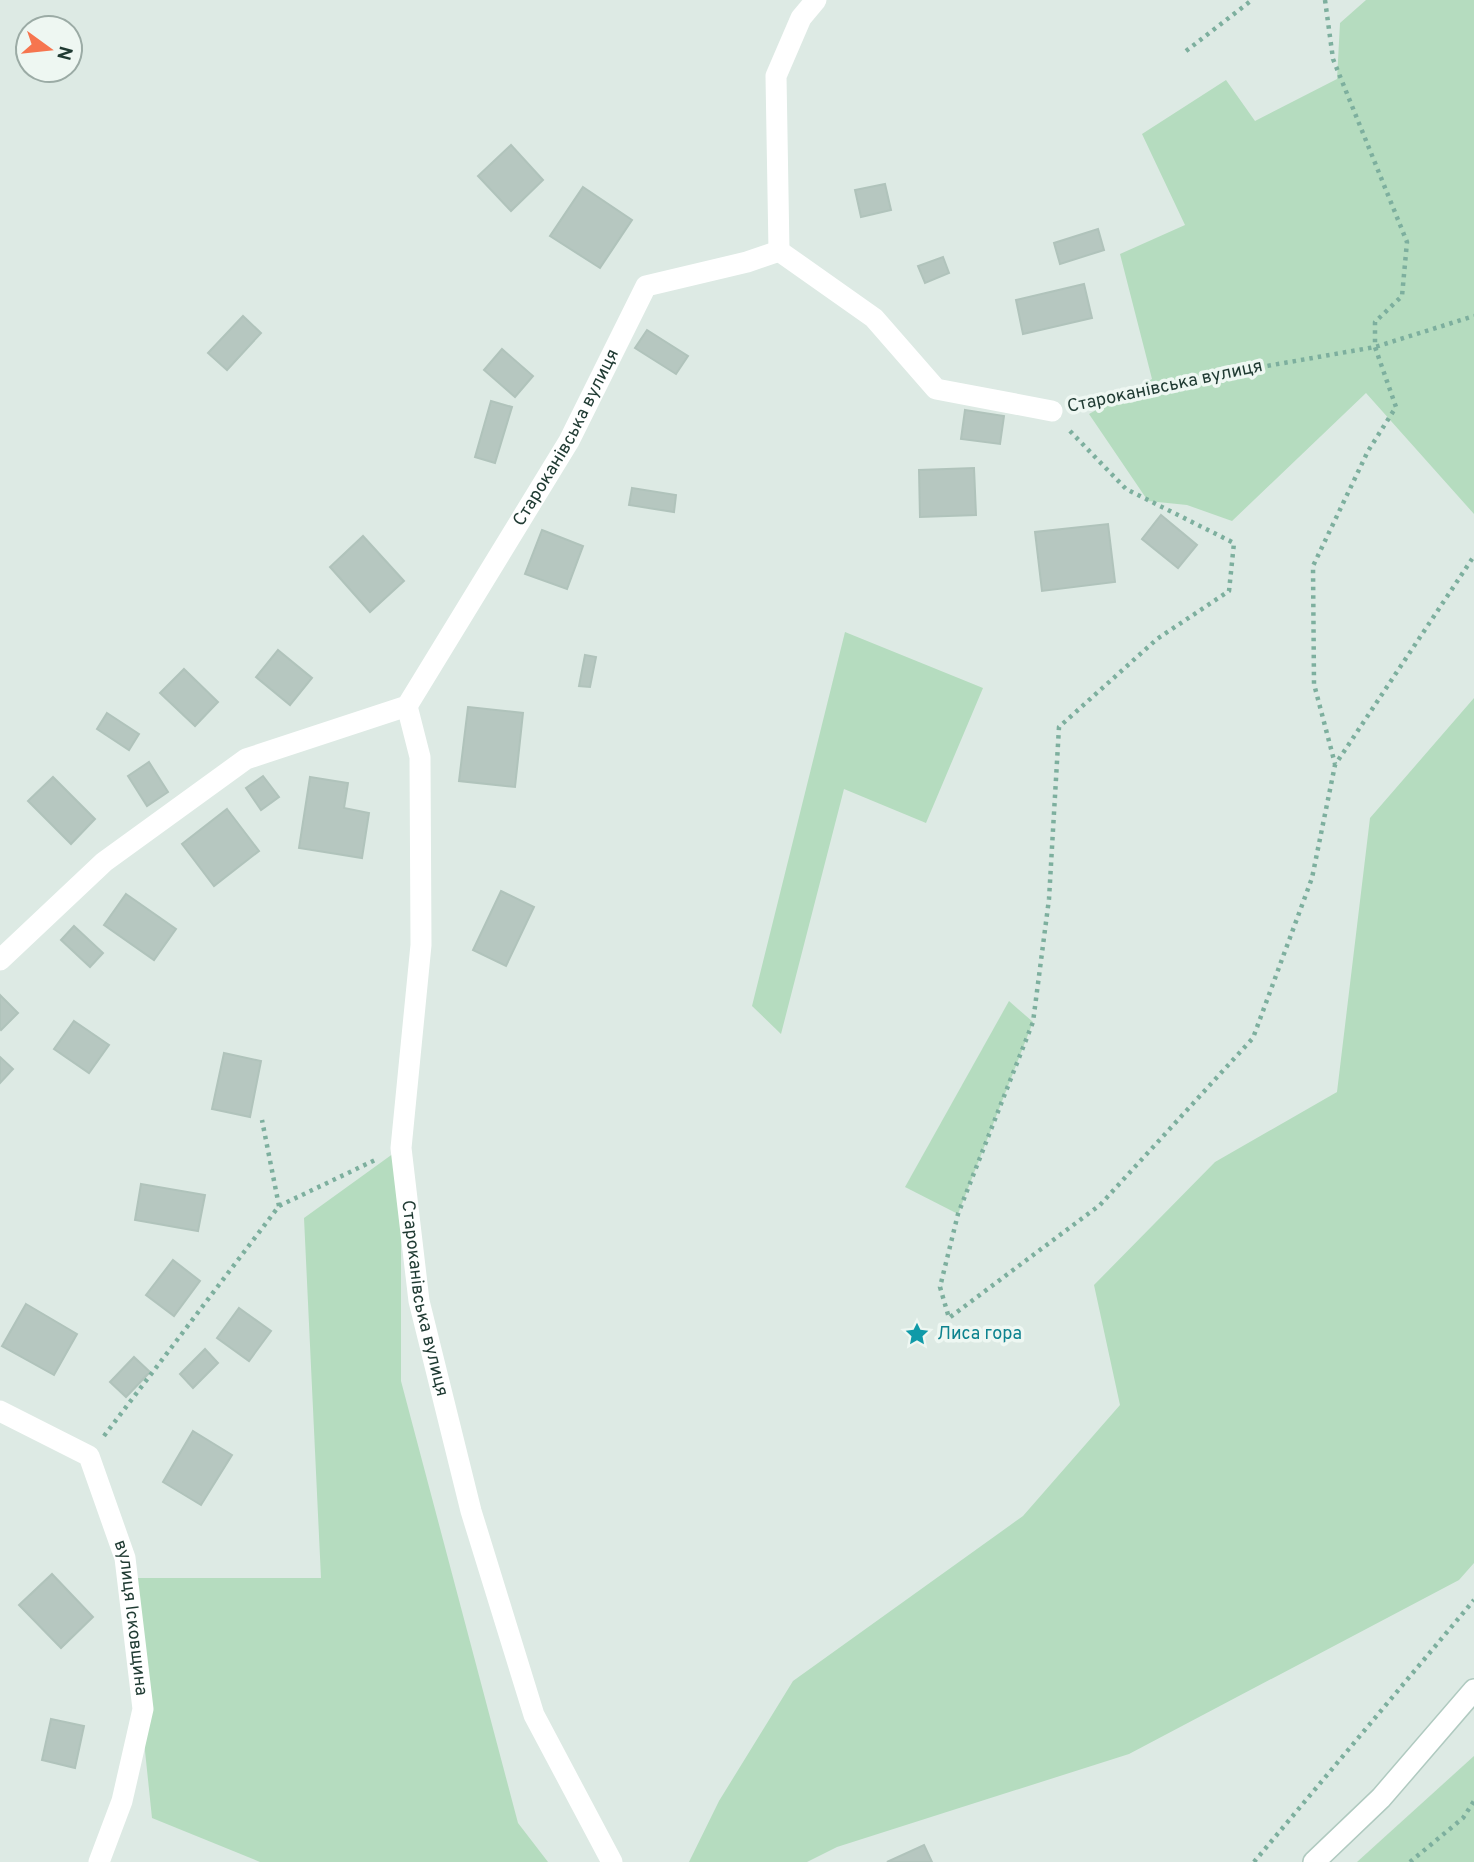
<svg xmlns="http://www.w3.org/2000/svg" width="1474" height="1862" font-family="Overpass,sans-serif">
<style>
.green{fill:#b5dcbf}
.building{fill:#b6c7c0;stroke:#b0c3bb;stroke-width:2}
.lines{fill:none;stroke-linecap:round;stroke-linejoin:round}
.secondary-casing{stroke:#b0cac0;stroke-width:24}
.path{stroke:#7daf9e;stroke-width:4.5;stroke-dasharray:3.5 5;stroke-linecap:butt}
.street{stroke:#fff;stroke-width:21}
.secondary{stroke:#fff;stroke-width:21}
.labels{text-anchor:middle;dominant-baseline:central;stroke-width:7;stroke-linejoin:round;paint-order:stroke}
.street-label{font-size:18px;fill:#1f3a32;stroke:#eef7f2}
.culture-label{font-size:18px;fill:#0d838f;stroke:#eef7f2;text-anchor:start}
</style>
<rect width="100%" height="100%" fill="#ddeae4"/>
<g class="green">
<path d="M1366,0h108v514l-108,-121 -134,128 -45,-16 -39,-4 -59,-87 63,-35 -32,-125 65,-29 -43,-91 84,-54 29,41 82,-42 3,-56z"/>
<path d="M845,632l138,56 -57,135 -82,-34 -63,245 -29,-28z"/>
<path d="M1474,698v865l-15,17 -330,174 -292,93 -30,15h-118l30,-61 74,-120 230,-165 97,-111 -26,-120 121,-123 122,-70 33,-274z"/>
<path d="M1009,1001l24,21 -75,192 -53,-27z"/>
<path d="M401,1148v233l117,442 30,39h-288l-108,-44 -25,-240h194l-17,-360z"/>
<path d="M1474,1756v106h-117z"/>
</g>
<g class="building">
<path d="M511,145l32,35 -32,31 -33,-35z"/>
<path d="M885,184l6,26 -30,7 -6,-27z"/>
<path d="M583,187l49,33 -32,48 -50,-32z"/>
<path d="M1098,229l6,21 -44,14 -6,-21z"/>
<path d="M943,257l6,16 -24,10 -7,-17z"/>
<path d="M1084,284l8,34 -69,16 -7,-34z"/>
<path d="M243,316l18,17 -34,37 -19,-17z"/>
<path d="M647,330l41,26 -12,18 -41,-26z"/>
<path d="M502,349l31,27 -18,21 -31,-27z"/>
<path d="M491,401l21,6 -17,56 -20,-6z"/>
<path d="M965,410l39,6 -4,28 -39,-5z"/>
<path d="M974,468l2,47 -56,2 -1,-47z"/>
<path d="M632,488l44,7 -2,17 -45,-7z"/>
<path d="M1161,515l36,30 -19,23 -36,-29z"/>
<path d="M1108,524l7,58 -73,9 -7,-59z"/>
<path d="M542,530l41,16 -16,43 -42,-15z"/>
<path d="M363,536l41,45 -34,31 -40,-45z"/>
<path d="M278,650l34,28 -22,27 -34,-28z"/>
<path d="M585,655l11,2 -6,30 -11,-1z"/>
<path d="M184,669l34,33 -23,24 -35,-33z"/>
<path d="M468,707l55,6 -8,74 -56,-6z"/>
<path d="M107,713l32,21 -10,16 -32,-21z"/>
<path d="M149,762l19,30 -21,14 -19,-30z"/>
<path d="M263,776l16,21 -18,13 -15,-22z"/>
<path d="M53,777l42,42 -24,25 -43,-43z"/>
<path d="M310,777l38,6 -4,25 25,5 -7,45 -63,-10z"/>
<path d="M227,809l32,42 -45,35 -32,-42z"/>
<path d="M501,891l33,16 -28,59 -33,-16z"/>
<path d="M126,894l50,35 -22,31 -50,-35z"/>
<path d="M74,926l29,27 -13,14 -29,-27z"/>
<path d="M0,995l18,18 -17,17 -1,-1z"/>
<path d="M74,1021l35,24 -20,28 -35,-24z"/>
<path d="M224,1053l37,8 -11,56 -38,-8z"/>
<path d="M0,1057l13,12 -13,14z"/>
<path d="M141,1184l64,11 -7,36 -63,-11z"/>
<path d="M173,1260l27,21 -26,35 -28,-21z"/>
<path d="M26,1304l51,30 -23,41 -52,-29z"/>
<path d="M239,1308l32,23 -22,30 -32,-23z"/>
<path d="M205,1349l13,14 -25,25 -13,-14z"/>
<path d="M134,1357l16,15 -24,25 -16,-15z"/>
<path d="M193,1431l39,24 -31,50 -38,-23z"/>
<path d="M52,1574l41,43 -32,31 -42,-43z"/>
<path d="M51,1719l33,7 -9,42 -33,-8z"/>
<path d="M924,1845l8,17h-45z"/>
</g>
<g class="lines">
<g class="secondary-casing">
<path id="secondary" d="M1314,1862l67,-64 93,-108"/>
</g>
<g class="path">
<path d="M1325,0l8,59 74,183 -5,54 -27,26v25l21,60 -28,44 -55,115 1,118 21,80"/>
<path d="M1186,51l66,-51"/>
<path d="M1076,405l111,-25 188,-33 99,-31"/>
<path d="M1070,431l56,58 108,54 -5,48 -72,48 -98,88 -10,172 -16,123 -75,192 -18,73 9,31 151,-113 153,-167 59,-160 23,-113 139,-209"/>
<path d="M279,1206l96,-46"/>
<path d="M104,1436l175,-230 -17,-86"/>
<path d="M1254,1862l220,-262"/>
<path d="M1410,1862l53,-44 11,-17"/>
</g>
<g class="street">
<path d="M779,251l95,67 62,71 116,22"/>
<path d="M779,251l-3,-175 25,-58 15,-18"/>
<path id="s1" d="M407,706l13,51 1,188 -20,203 18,153 52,210 63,204 78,147"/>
<path id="s2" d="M0,960l104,-98 142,-103 161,-53 162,-265 77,-155 101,-24 32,-11"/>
<path id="s3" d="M0,1411l89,45 36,102 18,151 -21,92 -23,61"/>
</g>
<use href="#secondary" class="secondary"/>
</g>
<defs>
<g id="sight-bare" transform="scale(1.89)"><path d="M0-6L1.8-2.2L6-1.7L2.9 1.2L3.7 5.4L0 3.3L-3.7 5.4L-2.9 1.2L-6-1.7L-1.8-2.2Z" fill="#0f9aa8" stroke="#eef7f2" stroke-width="2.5" paint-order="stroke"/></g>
</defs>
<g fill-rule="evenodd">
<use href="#sight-bare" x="917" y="1334"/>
</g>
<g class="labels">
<g class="street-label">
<text transform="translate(1165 387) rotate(-12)">Староканівська вулиця</text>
<text stroke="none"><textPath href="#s2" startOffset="800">Староканівська вулиця</textPath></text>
<text stroke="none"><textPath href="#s1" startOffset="597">Староканівська вулиця</textPath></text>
<text stroke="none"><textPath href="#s3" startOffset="268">вулиця Ісковщина</textPath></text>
</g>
<g class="culture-label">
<text x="937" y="1334">Лиса гора</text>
</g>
</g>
<g transform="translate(49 49) rotate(105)"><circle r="33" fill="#eef7f2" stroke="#9baba5" stroke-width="2"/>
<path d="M0-5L12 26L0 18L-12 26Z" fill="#f6754f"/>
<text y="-10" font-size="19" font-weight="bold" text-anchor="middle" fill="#1f3a32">N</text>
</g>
</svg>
